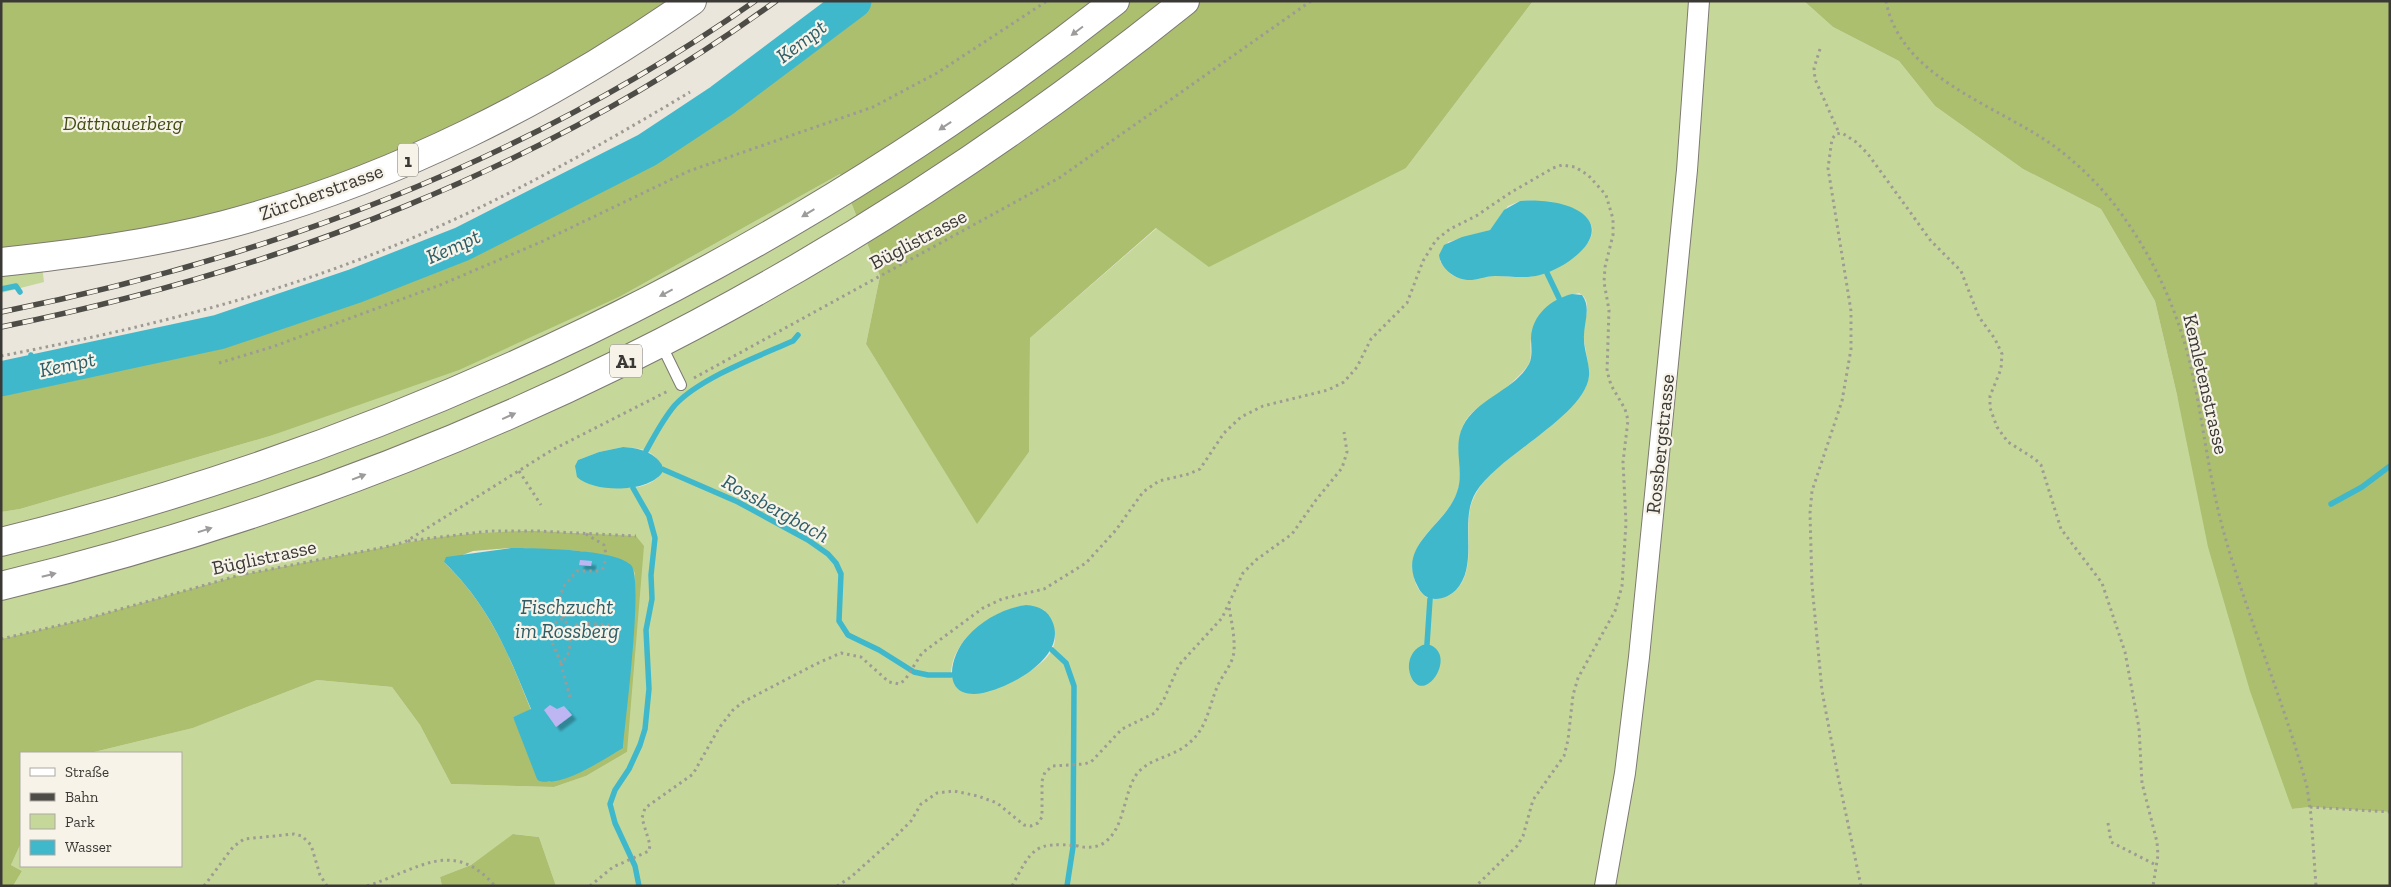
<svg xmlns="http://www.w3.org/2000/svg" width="2391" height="887" font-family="'Zilla Slab',serif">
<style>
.green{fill:#c6d899;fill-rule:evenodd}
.forest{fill:#abbf6f;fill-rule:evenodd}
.water{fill:#40b8cc}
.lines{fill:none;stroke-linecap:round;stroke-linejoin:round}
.stream{stroke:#40b8cc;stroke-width:5.5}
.river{stroke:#40b8cc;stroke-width:35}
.building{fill:#beb6f3;filter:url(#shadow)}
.service-casing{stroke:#7d7971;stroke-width:12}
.minor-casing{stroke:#7d7971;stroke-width:22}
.primary-casing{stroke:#7d7971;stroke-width:30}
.motorway-casing{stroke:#7d7971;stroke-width:30}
.path{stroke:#9e9b94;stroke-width:3;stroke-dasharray:2.5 4;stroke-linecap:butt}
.service{stroke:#fff;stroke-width:10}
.minor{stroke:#fff;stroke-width:20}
.primary{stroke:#fff;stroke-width:28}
.motorway{stroke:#fff;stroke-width:28}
.rail-casing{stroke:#4e4c47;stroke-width:5.5}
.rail{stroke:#f7f3e9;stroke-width:4;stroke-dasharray:11;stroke-linecap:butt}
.oneway{fill:#9d9c9a}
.labels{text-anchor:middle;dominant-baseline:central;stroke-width:4.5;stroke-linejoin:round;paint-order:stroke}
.shield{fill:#f7f3e9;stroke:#73716b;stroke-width:1}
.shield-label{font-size:19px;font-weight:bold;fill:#3b3935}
.park-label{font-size:20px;font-style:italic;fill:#404d12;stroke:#f7f3e9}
.street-label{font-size:20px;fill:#3b3935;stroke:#f7f3e9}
.water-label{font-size:21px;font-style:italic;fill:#2d5e67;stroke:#f7f3e9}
</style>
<defs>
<filter id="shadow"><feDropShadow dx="4.5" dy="4.5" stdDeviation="1" flood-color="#0004"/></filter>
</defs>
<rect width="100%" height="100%" fill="#eae6dc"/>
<g class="green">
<path d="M1533,1h271l29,26 66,34 36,45 88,63 78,40 54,92 22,94 115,414 18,-2 80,5v74h-1834l-17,-49 -25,-3 -43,31 -31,12 2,9h-429l9,-15 -11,-6 10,-22v23h160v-113h-91l103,-25 124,-48 75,7 28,38 31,59 103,3 32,-11 41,-24 -42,-219c-68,-3 -133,-2 -200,14l-145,28 -158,45 -81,19v-127l19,-3 250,-73 351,-140 219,-122 40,102 -14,68 111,179 52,-71 1,-114 127,-110 249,-60zM1520,201c18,-2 67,5 72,26 4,21 -36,44 -53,48 -15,4 -30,1 -45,1 -23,1 -39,11 -54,-15l8,-19 42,-12 18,-24zM1579,293c13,7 7,22 5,34 -2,18 7,35 4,53 -6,33 -78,72 -102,99 -6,7 -12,16 -15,26 -8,27 8,70 -20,89 -6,4 -15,6 -22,4 -7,-2 -12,-10 -14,-17 -13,-40 30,-56 42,-88 9,-24 -6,-49 9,-73 8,-12 21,-18 32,-26 10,-7 20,-17 28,-26 8,-10 3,-18 5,-29 3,-10 21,-31 28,-41zM623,447c21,1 35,4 39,26 -16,20 -42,15 -63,13l-21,-26 21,-8zM1026,605l18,5c4,7 10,18 11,25 2,25 -30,39 -47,48l-57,-8c0,-37 43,-65 75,-70zM1439,658v10l-18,17 -6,-2 -6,-13z"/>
<path d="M41,258l3,24 -43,11v-31z"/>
</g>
<g class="forest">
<path d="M1,1h691l-345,184 -346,77z"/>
<path d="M870,1h663l-127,167 -197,99 -53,-39 -126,110 -1,114 -52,72 -111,-180 14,-68 -40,-102 -219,122 -162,74 -189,66 -250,73 -19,3v-145l207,-44 162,-53 173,-83 93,-20 90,-57z"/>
<path d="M1804,1h586v811l-80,-5 -18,2 -42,-118 -42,-144 -31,-152 -22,-94 -54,-92 -78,-40 -88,-63 -36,-45 -66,-34z"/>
<path d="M538,531l98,5 8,10 -17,206 -41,24 -32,11 -103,-3 -31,-59 -28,-38 -75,-7 -124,48 -103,25h-69v90l-10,22 11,6 -9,15h-12v-247l81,-19 158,-45 145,-28c51,-12 101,-16 153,-16zM511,548l68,3 33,6 17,6 6,10 -2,66 -49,131 -36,12 -35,-65 18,-7c-23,-58 -42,-104 -87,-148l29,-11z"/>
<path d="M513,834l26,3 17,49h-114l-2,-9 31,-12z"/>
</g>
<g class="water">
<path d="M1520,201c18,-2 49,1 63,13 29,24 -21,56 -43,61 -15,4 -30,1 -45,1 -8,0 -15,3 -23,4 -15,1 -31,-10 -33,-25l5,-10 18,-8 28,-7 14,-20z"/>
<path d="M1572,294l10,1c10,13 1,29 2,44 0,12 6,25 5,37 -4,40 -90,79 -113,116 -18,29 4,72 -20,98 -5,5 -13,9 -20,9 -9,0 -15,-5 -18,-12 -23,-42 28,-61 39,-95 8,-22 -5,-44 6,-66 14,-28 51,-35 66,-62 4,-8 2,-18 2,-26 1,-23 20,-39 41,-44z"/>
<path d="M623,447c15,1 30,4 39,18v8c-15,20 -68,20 -85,4l-2,-11 3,-6 21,-8z"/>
<path d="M511,548c23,0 105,1 120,17 13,13 -6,157 -8,183 -21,12 -59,39 -84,33l-2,-2 -24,-62 18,-8c-24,-58 -41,-102 -87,-147l2,-5z"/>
<path d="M1026,605c13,1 22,5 27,18 13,35 -42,64 -70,70 -42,8 -35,-35 -16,-56 15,-17 37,-29 59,-32z"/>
<path d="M1427,644c34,9 -5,66 -17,30 -4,-13 3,-28 17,-30z"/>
</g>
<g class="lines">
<g class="stream">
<path d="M1547,273l12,25"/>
<path d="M1,289l15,-3 4,6"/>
<path d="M31,355l5,17"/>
<path d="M646,451c9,-16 17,-32 29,-46 25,-27 84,-49 118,-64l5,-6"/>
<path d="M662,469l76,33 70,38 20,14 8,9 5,11 -2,47 9,14 31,15 35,22 14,3h23"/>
<path d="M633,488l16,28 6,22 -4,37 1,24 -6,31 3,59 -4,40 -5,16 -11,24 -14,21 -5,14 5,19 20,43 4,20"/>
<path d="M2331,504l31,-17 28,-21"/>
<path d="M1427,644l3,-45"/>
<path d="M1052,650l14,13 8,23 -1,161 -6,39"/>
</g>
<path class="river" d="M1,379l218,-47 136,-46 107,-42 185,-94 74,-49 133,-100"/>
</g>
<g class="building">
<path d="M580,560l12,1 -1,5 -12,-1z"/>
<path d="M550,705l7,4 7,-3 8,9 -16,12 -12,-17z"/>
</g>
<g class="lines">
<g class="service-casing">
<path id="service" d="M661,344l20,41"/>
</g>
<g class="minor-casing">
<path id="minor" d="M1605,886l20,-113 14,-116 48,-487 12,-169"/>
</g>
<g class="primary-casing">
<path id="primary" d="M1,262c75,-8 150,-18 223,-37 167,-44 327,-125 468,-224"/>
</g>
<g class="motorway-casing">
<g id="motorway">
<path d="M1,542c406,-100 786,-282 1114,-541"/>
<path d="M1,586c444,-108 828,-299 1184,-585"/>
</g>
</g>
<g class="path">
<path d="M1886,1c14,77 111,104 168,145 27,20 52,45 71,73 30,43 51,89 64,140 14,57 19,117 35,174 24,86 60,168 83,254l4,28 5,71"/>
<path d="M1820,49l-6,19 1,11 24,54"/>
<path d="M1,356c129,-25 258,-56 380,-105 108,-43 209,-99 309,-159"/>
<path d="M219,363l53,-16 168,-62 101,-43 148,-71 184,-64 64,-34 110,-72"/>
<path d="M694,378l365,-200 252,-177"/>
<path d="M519,471l22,34"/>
<path d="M586,534l18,11 2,9"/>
<path d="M408,541l81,-10h49l98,5"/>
<path d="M570,629l9,-6 34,2"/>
<path d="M1,639l81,-19 158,-45 145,-28 20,-5 147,-92 116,-59"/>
<path d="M561,663l-13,-30 4,-9 12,-6"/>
<path d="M570,697l-9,-32 8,-13 2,-18 -10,-24 -1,-14 4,-10 13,-15h22l4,-3 3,-10"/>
<path d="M2310,807l80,5"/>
<path d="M2108,823l3,19 45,23"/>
<path d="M204,886l29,-39 11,-8 50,-5 8,2 9,9 9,30 7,11"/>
<path d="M367,886c51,-16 85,-49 128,0"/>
<path d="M590,886l23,-19 36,-16 1,-6 -8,-27 3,-10 48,-34 26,-46 14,-18 10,-8 73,-38 25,-11 20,4 28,25 10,2 6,-4 17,-27 61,-45 19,-9 42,-10 42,-26 30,-33 27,-38 16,-11 30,-7 11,-5 24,-36 17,-16 22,-11 65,-16 16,-8 13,-15 14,-28 36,-36 16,-42 13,-21 14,-11 26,-13 34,-23 43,-25 9,-3 13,2 13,8 18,20 7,24v16l-8,32 -1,15 5,28 -2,61 4,14 14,24 3,11 -5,42 3,61 -4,63 -7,25 -37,67 -5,17 -5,45 -4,16 -31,44 -10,36 -6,10 -41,40"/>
<path d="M837,886l14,-9 39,-35 21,-21 10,-17 16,-11 17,-2 24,5 19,7 27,22 7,1 7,-3 4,-6v-36l3,-9 8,-6 31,-2 7,-2 31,-33 33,-16 9,-14 15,-34 43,-47 21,-45 13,-13 36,-26 24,-34 26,-32 5,-16 -3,-20"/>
<path d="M1012,886c20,-37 22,-45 66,-40 8,2 18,2 26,-3 21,-15 19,-48 32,-68 11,-15 30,-17 45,-26 27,-17 26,-39 37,-64 5,-11 15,-21 16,-34 1,-15 -3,-31 -5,-45"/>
<path d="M1861,886l-23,-110 -16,-85 -10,-106 -2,-72 2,-22 30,-90 9,-52v-38l-23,-143 4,-29 4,-5 6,-1 14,9 12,12 63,87 30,30 18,46 16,22 7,15 -1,15 -11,27v12l7,19 11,15 27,17 6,6 20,64 41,54 23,69 14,76 3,55 15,59 1,13 -5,31"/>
</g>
<use href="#service" class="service"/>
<use href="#minor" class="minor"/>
<use href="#primary" class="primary"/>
<use href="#motorway" class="motorway"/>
<g class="rail-casing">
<g id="rail">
<path d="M1,312c269,-54 528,-152 754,-311"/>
<path d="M1,327c277,-56 546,-159 775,-326"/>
</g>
</g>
<use href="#rail" class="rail"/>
</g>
<defs><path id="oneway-solid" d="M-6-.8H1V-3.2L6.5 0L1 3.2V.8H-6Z" transform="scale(1.25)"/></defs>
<g class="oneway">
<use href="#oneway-solid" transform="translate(1077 31) rotate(143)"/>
<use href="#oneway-solid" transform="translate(945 126) rotate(146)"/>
<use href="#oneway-solid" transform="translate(808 213) rotate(149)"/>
<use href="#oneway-solid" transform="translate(666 293) rotate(152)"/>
<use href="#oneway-solid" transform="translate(509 416) rotate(-24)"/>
<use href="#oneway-solid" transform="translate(359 477) rotate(-21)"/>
<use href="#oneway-solid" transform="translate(205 530) rotate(-17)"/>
<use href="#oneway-solid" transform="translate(49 575) rotate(-14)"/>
</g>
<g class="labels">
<g class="shield">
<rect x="398" y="143.5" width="20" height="33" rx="4"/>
<rect x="610" y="344.5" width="32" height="33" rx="4"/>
</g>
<g class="shield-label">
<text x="408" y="160">1</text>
<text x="626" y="361">A1</text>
</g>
<g class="park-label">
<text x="123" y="123">Dättnauerberg</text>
</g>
<g class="street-label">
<text transform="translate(321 192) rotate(-20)">Zürcherstrasse</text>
<text transform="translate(918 239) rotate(-28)">Büglistrasse</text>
<text transform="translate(2206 384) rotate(77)">Kemletenstrasse</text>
<text transform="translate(1660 444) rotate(-84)">Rossbergstrasse</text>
<text transform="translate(264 557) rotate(-12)">Büglistrasse</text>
</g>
<g class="water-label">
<text transform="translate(801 41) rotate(-37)">Kempt</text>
<text transform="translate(453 246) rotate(-24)">Kempt</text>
<text transform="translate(67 364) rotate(-12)">Kempt</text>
<text transform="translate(776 508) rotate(29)">Rossbergbach</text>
<text x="567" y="606">Fischzucht<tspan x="567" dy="24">im Rossberg</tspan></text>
</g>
</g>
<rect width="2391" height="887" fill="none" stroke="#3b3935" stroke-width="5"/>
<rect x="20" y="752" width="162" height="115" fill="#f7f3e9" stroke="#aca9a1"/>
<rect x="30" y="768" width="25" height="8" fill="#ffffff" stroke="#aca9a1"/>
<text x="65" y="777" font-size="15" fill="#3b3935">Straße</text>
<rect x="30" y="793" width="25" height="8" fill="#4e4c47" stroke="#aca9a1"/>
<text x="65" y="802" font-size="15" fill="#3b3935">Bahn</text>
<rect x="30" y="814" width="25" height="15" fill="#c6d899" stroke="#aca9a1"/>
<text x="65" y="827" font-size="15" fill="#3b3935">Park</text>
<rect x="30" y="840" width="25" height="15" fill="#40b8cc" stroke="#aca9a1"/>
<text x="65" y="852" font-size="15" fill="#3b3935">Wasser</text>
</svg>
